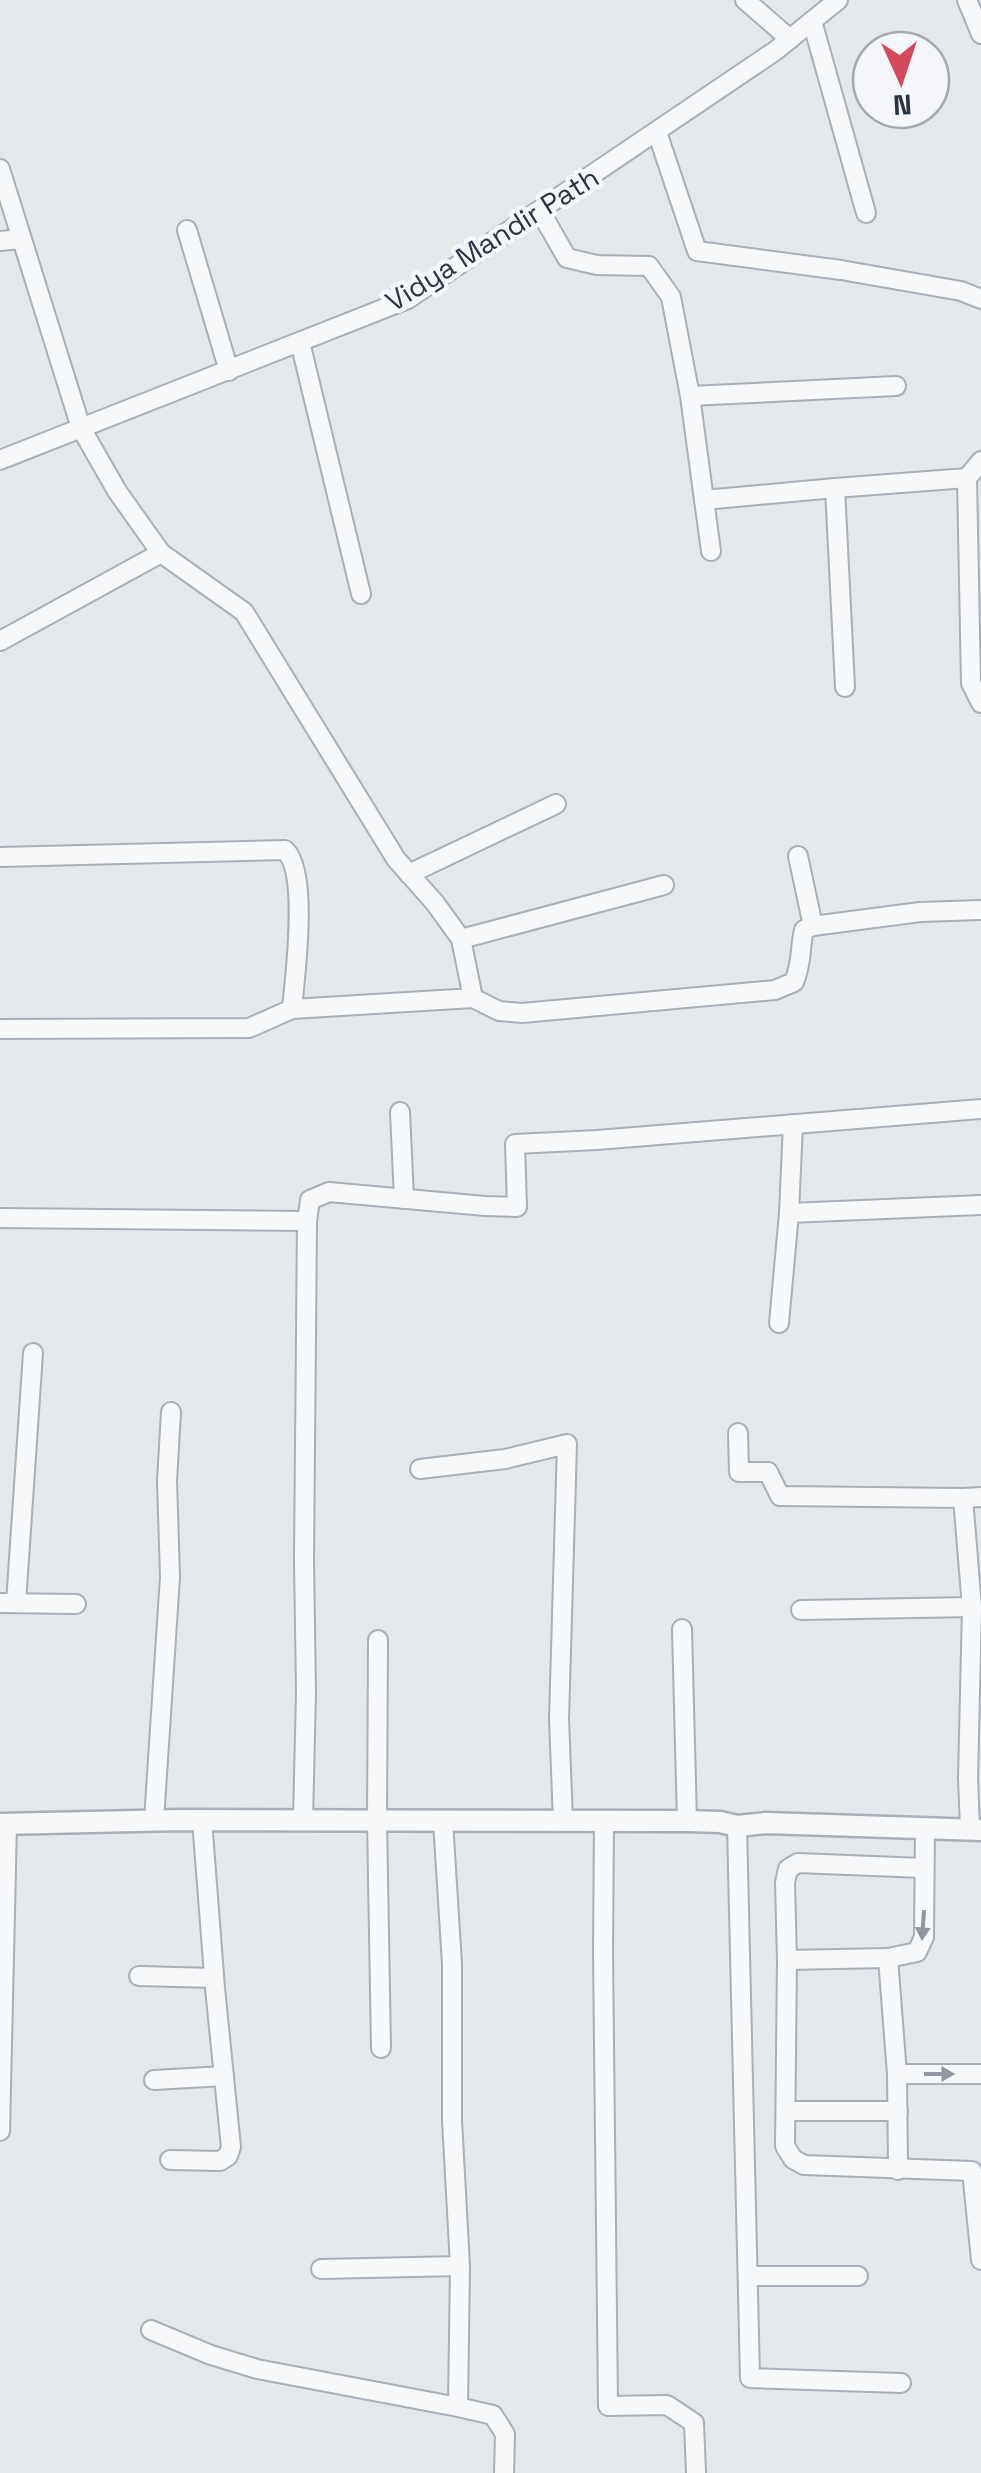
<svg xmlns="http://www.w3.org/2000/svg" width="981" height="2473" font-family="'Space Grotesk',sans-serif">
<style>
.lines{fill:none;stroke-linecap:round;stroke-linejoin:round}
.minor-casing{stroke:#a9aeb7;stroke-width:22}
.tertiary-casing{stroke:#a9aeb7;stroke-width:25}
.minor{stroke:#f7f8fa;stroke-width:18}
.tertiary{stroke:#f7f8fa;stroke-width:20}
.oneway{fill:#9196a0}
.labels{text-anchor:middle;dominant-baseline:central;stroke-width:9;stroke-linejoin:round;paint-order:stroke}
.street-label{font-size:28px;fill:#2b3445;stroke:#f4f6f9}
</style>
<rect width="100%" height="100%" fill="#e4e7ec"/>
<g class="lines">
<g class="minor-casing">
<g id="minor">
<path d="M745,0l45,39"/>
<path d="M967,0l14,34"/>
<path d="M812,21l54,192"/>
<path d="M657,132l40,119 144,19 120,21 20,8"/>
<path d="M0,169l81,259 36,63 44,62 83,59 152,247 39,44 26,36 12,59 -181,11 -43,19 -249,1"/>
<path d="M540,211l27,47 30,7 52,1 22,31 19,99 14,104 131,-12 10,199"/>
<path d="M187,230l42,141"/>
<path d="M0,241l21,-2"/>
<path d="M300,342l61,252"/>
<path d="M690,396l206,-10"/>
<path d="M0,460l408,-161 367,-248 63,-51"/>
<path d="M981,461l-14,17 4,205 10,20"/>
<path d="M835,488l132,-10"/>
<path d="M704,500l7,51"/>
<path d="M0,641l161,-88"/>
<path d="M798,856l15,70"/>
<path d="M0,857l285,-7c24,22 10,126 7,159"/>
<path d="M409,874l147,-70"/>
<path d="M461,939l203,-54"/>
<path d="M473,998l26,13 23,2 253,-23 19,-8c9,-22 5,-31 10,-52l9,-4 107,-14 61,-2"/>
<path d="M400,1112l4,87"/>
<path d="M789,1213l4,-89"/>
<path d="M0,1218l307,3"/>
<path d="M779,1323l10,-110 192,-8"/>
<path d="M738,1433l1,39h29l12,24 183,2"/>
<path d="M420,1469l85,-10 62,-15 -8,275 4,102"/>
<path d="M0,1603l76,1"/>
<path d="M16,1603l17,-250"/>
<path d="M801,1610l171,-3"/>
<path d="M682,1629l5,192"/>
<path d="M378,1640l-1,180 4,228"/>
<path d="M154,1820l16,-243 -3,-96 4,-69"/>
<path d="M303,1820l3,-128 -2,-132 3,-339 3,-21 19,-8 156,14 32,1 -2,-63 82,-4 384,-31"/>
<path d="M443,1821l9,143v156l8,146 -2,141 35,8 12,19 -1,39"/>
<path d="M604,1821l-1,131 5,454 59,-1 27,18 2,50"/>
<path d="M737,1826l13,552 151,5"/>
<path d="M970,1829l-2,-51 4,-171 -9,-109 18,-1"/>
<path d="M923,1868l-125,-5 -10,6 -3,14 2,77 -2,186 8,13 11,6 168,6 9,89"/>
<path d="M787,1960l101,-2"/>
<path d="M139,1976l75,2"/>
<path d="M897,2074h84"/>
<path d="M154,2080l70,-4"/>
<path d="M786,2111h112"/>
<path d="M0,2131l7,-307"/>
<path d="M170,2160l50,1 8,-5 3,-9 -16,-159 -13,-168"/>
<path d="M898,2170l-1,-96 -9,-116 29,-6 7,-15 1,-109"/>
<path d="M321,2269l139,-3"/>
<path d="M748,2276h110"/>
<path d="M151,2330l60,25 46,14 201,38"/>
</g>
</g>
<g class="tertiary-casing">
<path id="tertiary" d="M0,1824l180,-4 507,1 33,1 17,4 29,-3 215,7"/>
</g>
<use href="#minor" class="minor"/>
<use href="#tertiary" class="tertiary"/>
</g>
<defs><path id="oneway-solid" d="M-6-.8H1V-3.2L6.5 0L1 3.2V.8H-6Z" transform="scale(2.5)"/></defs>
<g class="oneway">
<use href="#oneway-solid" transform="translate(923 1925) rotate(94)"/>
<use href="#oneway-solid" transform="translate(939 2074)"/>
</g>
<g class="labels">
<g class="street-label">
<text transform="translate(492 239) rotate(-32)">Vidya Mandir Path</text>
</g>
</g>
<g transform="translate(901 80) rotate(177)"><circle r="48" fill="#f4f6f9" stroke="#a4a8b1" stroke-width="2.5"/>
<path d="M0-8L18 38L0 25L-18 38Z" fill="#d1495b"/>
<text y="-15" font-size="28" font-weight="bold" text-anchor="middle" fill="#2b3445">N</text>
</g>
</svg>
